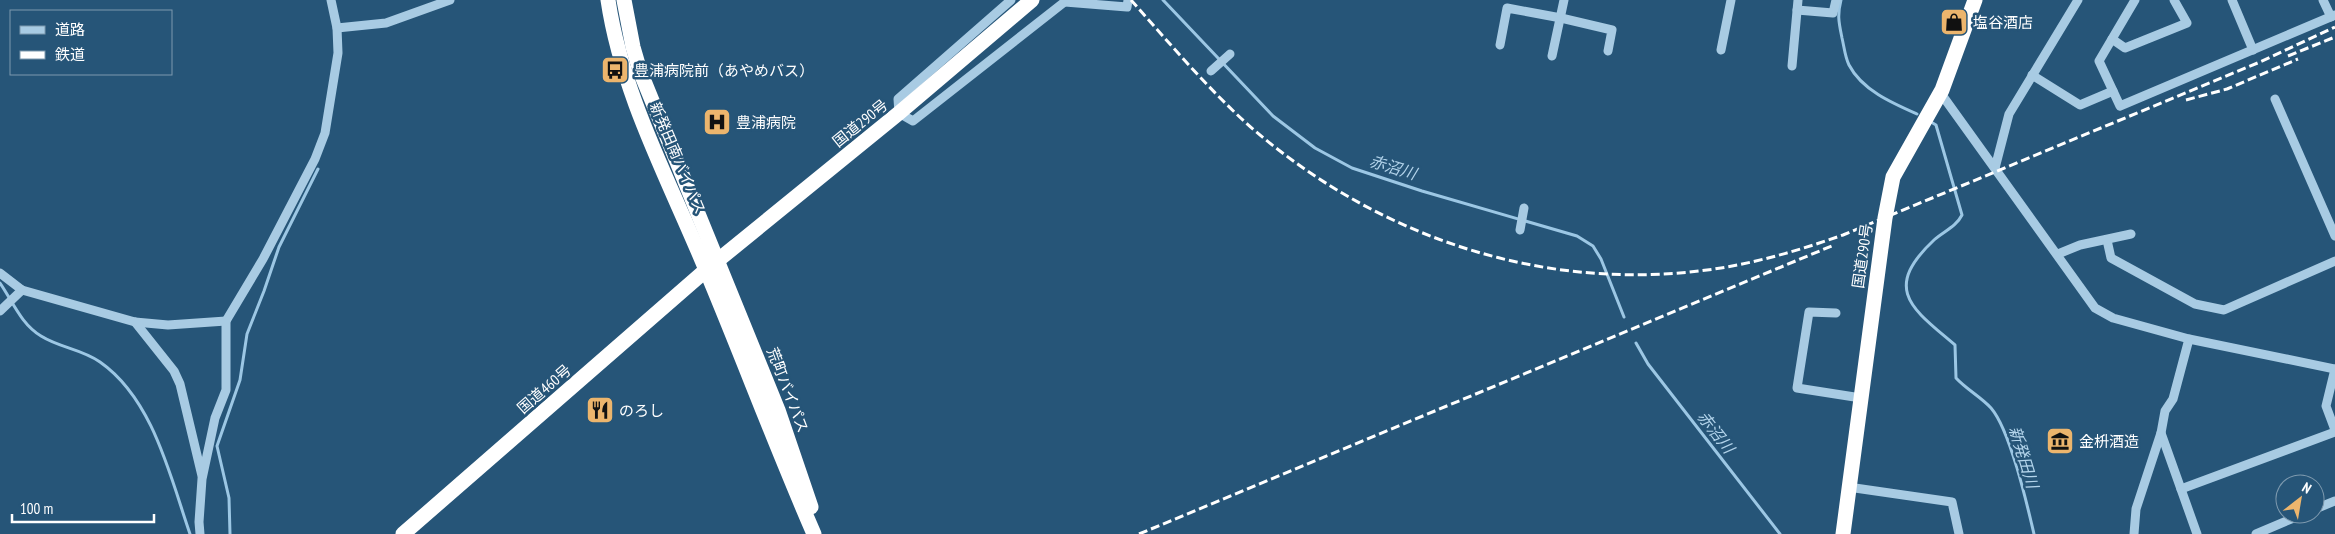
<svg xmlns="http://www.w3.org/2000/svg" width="2335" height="534" font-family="'PT Sans Narrow','Noto Sans JP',sans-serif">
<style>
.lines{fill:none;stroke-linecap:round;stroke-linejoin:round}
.stream{stroke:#9cc7e4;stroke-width:3}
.minor{stroke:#a8cbe3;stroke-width:9}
.highway{stroke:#fff;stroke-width:15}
.rail{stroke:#fff;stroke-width:3;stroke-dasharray:9 4;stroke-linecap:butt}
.labels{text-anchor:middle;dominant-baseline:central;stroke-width:5;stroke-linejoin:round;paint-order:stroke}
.poi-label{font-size:15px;fill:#fff;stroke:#265578;text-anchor:start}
.street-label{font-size:15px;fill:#fff;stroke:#265578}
.water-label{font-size:16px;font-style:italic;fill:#b3d4eb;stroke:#265578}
</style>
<rect width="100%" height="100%" fill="#265578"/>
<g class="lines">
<g class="stream">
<path d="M1163,0l110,116 42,32 37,20 70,23 155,45 16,10 8,13 23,58"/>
<path d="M1841,0c-4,16 -2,23 1,38 2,8 3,19 7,27 13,25 43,38 68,49"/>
<path d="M1931,122l5,3 26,90c-6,12 -18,16 -28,25 -53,50 -21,69 21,105l1,33c10,11 25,19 35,30 19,22 36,96 43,126"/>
<path d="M0,283c13,19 21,41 41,53 19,12 41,13 59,26 53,37 70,114 90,172"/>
<path d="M1636,343l12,21 132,170"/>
<path d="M230,534l-1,-36 -12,-52 23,-66 7,-46 17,-43 15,-44 39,-78"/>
</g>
<g class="minor">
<path d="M1011,0l-113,99 1,14 14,8 154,-121"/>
<path d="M2135,0l-36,61 21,45 215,-91"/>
<path d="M2232,0l21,50"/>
<path d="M2323,0l8,17"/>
<path d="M1065,2l62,5 1,-7"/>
<path d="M1797,10l36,3 3,-13"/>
<path d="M337,28l49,-5 64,-23"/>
<path d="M2112,39l13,9 62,-25 -13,-23"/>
<path d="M1500,45l7,-37 54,10 51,12 -4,21"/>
<path d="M1721,50l10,-50"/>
<path d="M1552,56l12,-56"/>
<path d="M1792,66l6,-66"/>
<path d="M1211,71l19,-17"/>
<path d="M2032,75l48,30 33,-14"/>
<path d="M1942,90v5l153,213 18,10 76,21 146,30"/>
<path d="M2275,99l60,137"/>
<path d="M1995,168l14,-54 69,-114"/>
<path d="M1520,230l4,-22"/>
<path d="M2107,240l4,18 84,46 29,6 111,-49"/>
<path d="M2058,254l22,-9 51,-11"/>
<path d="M0,273l22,17 113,32 33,3 58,-4"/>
<path d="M0,311l22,-21"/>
<path d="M1836,313l-27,-1 -12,76 64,10"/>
<path d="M135,322l39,49 6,13 22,92"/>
<path d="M2335,369l-9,37 9,24"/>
<path d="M2161,433l36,101"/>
<path d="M1848,487l104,15 7,32"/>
<path d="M2181,489l154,-57"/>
<path d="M2315,509l20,-8"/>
<path d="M200,534l-1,-12 3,-43 13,-61 11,-28v-69l37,-62 52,-100 10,-26 13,-80 -1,-25 -6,-28"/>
<path d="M2134,534l2,-25 25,-76 4,-22 8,-12 16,-60"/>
<path d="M2256,534l47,-20"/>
</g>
<g class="highway">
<path d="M608,0c14,95 62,182 98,270 37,88 70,177 108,264"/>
<path d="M624,0l9,47 7,24 138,339 33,97"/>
<path d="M403,534l303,-264 193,-157 133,-113"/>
<path d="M1843,534l42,-316 8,-41 49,-87 33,-90"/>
</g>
<g class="rail">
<path d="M1131,0c41,46 88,102 135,140 128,104 291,154 455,128 42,-7 82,-19 122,-33l417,-173 75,-35"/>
<path d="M2288,56l47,-19"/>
<path d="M2186,100l41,-11 71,-30"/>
<path d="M1139,534l695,-289"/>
</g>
</g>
<defs>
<g id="shop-square" transform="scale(1.4375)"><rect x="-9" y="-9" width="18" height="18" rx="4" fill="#ecb56d" stroke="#265578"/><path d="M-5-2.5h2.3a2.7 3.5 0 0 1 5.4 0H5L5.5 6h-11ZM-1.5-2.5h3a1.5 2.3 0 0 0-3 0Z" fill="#111"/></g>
<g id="bus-square" transform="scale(1.4375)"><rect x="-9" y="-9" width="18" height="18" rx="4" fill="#ecb56d" stroke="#265578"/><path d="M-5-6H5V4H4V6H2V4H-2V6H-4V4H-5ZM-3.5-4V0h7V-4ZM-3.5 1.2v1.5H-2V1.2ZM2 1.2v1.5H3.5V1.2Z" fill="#111"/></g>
<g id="hospital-square" transform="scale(1.4375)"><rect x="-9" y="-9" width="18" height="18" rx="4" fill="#ecb56d" stroke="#265578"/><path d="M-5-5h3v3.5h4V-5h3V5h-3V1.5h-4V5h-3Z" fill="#111"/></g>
<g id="restaurant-square" transform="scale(1.4375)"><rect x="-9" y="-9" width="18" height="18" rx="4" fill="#ecb56d" stroke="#265578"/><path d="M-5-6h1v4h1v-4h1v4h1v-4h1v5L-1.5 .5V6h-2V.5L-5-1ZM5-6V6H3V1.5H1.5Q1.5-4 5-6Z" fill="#111"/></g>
<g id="museum-square" transform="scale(1.4375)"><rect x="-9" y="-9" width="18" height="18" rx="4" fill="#ecb56d" stroke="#265578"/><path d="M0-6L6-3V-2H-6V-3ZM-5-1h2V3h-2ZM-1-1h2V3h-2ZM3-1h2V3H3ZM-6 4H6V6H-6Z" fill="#111"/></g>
</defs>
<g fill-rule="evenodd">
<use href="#shop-square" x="1954" y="22"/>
<use href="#bus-square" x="615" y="70"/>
<use href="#hospital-square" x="717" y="122"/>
<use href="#restaurant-square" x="600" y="410"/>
<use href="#museum-square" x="2060" y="441"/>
</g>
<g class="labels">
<g class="poi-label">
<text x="1973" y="22">塩谷酒店</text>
<text x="634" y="70">豊浦病院前（あやめバス）</text>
<text x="736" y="122">豊浦病院</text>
<text x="619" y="410">のろし</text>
<text x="2079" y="441">金枡酒造</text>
</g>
<g class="street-label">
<text transform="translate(860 123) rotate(-39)">国道290号</text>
<text transform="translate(678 158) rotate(67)">新発田南バイパス</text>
<text transform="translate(1862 256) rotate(-82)">国道290号</text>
<text transform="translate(544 389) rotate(-41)">国道460号</text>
<text transform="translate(788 390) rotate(69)">荒町バイパス</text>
</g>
<g class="water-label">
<text transform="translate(1393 167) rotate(17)">赤沼川</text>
<text transform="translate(1716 432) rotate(52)">赤沼川</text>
<text transform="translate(2024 457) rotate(73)">新発田川</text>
</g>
</g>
<rect x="10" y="10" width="162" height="65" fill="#265578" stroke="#7d99ae"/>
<rect x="20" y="26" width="25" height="8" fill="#a8cbe3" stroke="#7d99ae"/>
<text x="55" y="35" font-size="15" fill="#ffffff">道路</text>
<rect x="20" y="51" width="25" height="8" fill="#ffffff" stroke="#7d99ae"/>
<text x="55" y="60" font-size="15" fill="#ffffff">鉄道</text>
<g transform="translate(2300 499) rotate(31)"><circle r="24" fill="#265578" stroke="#7d99ae"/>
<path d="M0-4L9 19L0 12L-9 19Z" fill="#ecb56d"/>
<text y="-8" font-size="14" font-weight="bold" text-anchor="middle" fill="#ffffff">N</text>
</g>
<path d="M12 514v8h142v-8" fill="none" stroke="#ffffff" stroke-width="2.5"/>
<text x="20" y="514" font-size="15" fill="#ffffff" stroke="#265578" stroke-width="4" paint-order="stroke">100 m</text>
</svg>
